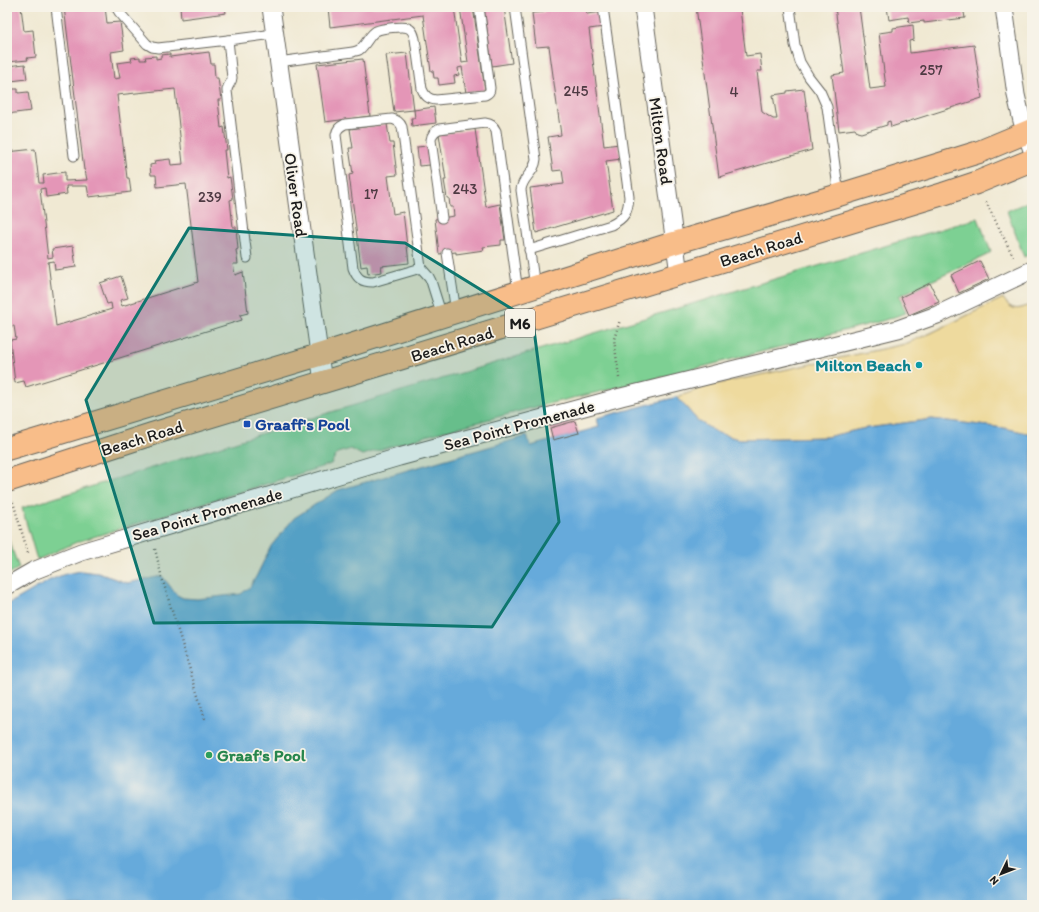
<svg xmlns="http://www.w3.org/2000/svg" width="1039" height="912" font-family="Itim,sans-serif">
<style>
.green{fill:#7dd093;stroke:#4c7658}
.sand{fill:#eeda9e;stroke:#857b5d}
.water{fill:#66aadb;stroke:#41637c}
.building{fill:#e496b7;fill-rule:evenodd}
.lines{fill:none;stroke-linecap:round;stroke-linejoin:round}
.lane-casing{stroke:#66645c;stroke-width:11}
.street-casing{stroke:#66645c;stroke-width:19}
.primary-casing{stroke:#66645c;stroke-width:24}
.path{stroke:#66645c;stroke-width:2.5;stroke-dasharray:1 3;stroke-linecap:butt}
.lane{stroke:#fff;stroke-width:9}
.street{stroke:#fff;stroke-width:17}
.primary{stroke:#f8bd89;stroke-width:22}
.marked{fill:#0f766e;fill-opacity:0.2;stroke:#0f766e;stroke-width:3;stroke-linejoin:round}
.culture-dot{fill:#0f9aa8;stroke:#f7f3e8;stroke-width:1.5}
.transit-dot{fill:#1a4fb4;stroke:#f7f3e8;stroke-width:1.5}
.leisure-dot{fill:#2e9e5b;stroke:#f7f3e8;stroke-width:1.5}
.labels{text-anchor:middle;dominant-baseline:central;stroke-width:3.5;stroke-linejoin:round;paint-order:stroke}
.number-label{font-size:15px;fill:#4e3a43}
.shield{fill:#f7f3e8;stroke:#5e5c59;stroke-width:1}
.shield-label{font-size:16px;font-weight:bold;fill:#1c1c1c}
.street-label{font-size:17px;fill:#1c1c1c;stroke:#f7f3e8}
.culture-label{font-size:17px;font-weight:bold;fill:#0d838f;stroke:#f7f3e8;text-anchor:end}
.transit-label{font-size:17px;font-weight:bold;fill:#164399;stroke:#f7f3e8;text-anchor:start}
.leisure-label{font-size:17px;font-weight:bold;fill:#27864d;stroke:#f7f3e8;text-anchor:start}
</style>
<rect width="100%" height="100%" fill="#f7f3e8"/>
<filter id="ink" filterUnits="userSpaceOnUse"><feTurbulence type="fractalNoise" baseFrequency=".025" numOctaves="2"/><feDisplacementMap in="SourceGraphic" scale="8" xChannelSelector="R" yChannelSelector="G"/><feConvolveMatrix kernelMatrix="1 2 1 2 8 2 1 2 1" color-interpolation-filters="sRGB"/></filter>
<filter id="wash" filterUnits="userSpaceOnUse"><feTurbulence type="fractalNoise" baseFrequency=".012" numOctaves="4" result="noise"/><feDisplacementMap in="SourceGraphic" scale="16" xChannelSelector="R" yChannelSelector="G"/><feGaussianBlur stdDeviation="0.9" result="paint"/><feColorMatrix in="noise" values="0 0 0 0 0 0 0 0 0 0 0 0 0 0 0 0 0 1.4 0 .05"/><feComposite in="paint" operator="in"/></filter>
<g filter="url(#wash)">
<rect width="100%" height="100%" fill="#f0e9d3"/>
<g class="green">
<path d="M1032,200v53l-8,4 -17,-46z"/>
<path d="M978,218l13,34 -4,3 -88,41 7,17 -24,8 -227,58 -116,27 -102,27 -75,22 -11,-6 -14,4 -6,11 -254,78 -40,18 -15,-52 306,-95z"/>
<path d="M7,538l2,3 10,27 -12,7z"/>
</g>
<path class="sand" d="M1003,298c9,14 15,12 29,6v130l-28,-6 -72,-9 -71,10 -35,8 -88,2 -20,-6 -20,-12 -21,-24 31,-11 197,-42 26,-11z"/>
<path class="water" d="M677,397l21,24 20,12 20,6 88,-2 35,-8 71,-10 72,9 28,6v471h-1025v-300l43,-25 15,-6 16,-3 17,2 29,10 35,-7 15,19 6,3 14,1 44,-5 9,-7 7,-12 14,-29 23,-28 44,-28 189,-54 4,10 68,-19 -2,-9z"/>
<g id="blocks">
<g class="building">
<path d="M7,7h14l3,24 9,-1 3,27 -9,1 1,2 -21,2z"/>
<path d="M64,7h41l2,16 13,-1 4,28 -13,2 3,27 6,-1 -3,-15 15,-2 -1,-3 9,-1v3h6l-1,-3 11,-1v3l5,-1v-3l9,-1v3l39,-5 2,12h3l1,14h3l3,22h-3l3,28 3,-1 3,23h-3l3,28 3,-1 3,22 -3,1 3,27h3l2,22 -2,1 2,14h-5l2,11 8,-3 5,41 -8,2 2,5 -216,67 -2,-6 -9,2 -5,-43 6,-1 -2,-13 -6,1 -1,-11v-164l28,-3 4,34h5l-1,-8 22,-3v9l22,-1 -2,-10h-1zM175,89l8,75 -12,1 -1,-6 -16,2 1,3 -5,1 1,10h5l1,12 29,-3 12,98 -76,24 -2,-6 8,-2 -7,-22 -21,7 7,21 4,-1 1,6 -56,17 -8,-64 6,-1 1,9 21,-3 -3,-21 -21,3 1,8 -5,1 -8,-69 5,-1 1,9 21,-3 -1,-8h21l2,11 42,-5 -2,-14h-2l-10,-83z"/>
<path d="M180,7h45l1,6 -45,6z"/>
<path d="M328,7h126l8,56 6,-1 -8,-55h13l12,83 -19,3 -4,-26 -4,1 1,7 -5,1 1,7 -16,2 -1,-7h-4l-1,-7h-2l-8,-56 -93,12z"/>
<path d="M484,7h20l8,56 -20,3z"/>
<path d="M544,7h42l1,7 15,-2 2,15 -15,2 15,117 15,-2 2,15 -15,2 7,49 -77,23 -6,-45 34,-4 -2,-14 -9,1 -5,-34 13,-2 -12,-89 -13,1 -4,-34 12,-1z"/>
<path d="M696,7h51l1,1 -8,1 6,47 14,-2 2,17h-5l5,41 11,7h4l-4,-24 14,-2v-2l17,-2 8,61 -93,27z"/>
<path d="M835,7h24l11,82 16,-2 -7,-54 14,-2v-3l20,-3 1,15 -5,1 1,12 64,-8 8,53 -91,29 -1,-6 -3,1v3l-26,8 -4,-1 -2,-3 -16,2 -7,-56 12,-2z"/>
<path d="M887,7h76l2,11 -41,5v-2l-15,2 -1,-6 -19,3z"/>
<path d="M407,53l7,57 -20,2 -8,-57z"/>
<path d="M363,59l7,57 -45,6 -8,-58z"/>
<path d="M25,64l2,15 -16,2 1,8h6v4l10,-1 3,19 -24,3v-48z"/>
<path d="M434,107l2,16 -24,3 -1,-8h4l-1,-8z"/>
<path d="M387,124l3,19h3l4,32 -9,1 5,38 10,-2 6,51 -28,3 1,6 -14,2 -1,-8 -6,1 -12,-92 4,-1 -4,-26h4l-3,-19z"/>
<path d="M475,129l11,78 14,-3 5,36h-4v5l-18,2 1,3 -28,4v-2l-17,2 -4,-35 19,-3 -1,-9h-3l-1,-9h-2l-3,-18h2l-7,-46z"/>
<path d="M427,146l3,19 -11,1 -2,-19z"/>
<path d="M980,261l9,18 -30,14 -8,-18z"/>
<path d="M930,283l9,19 -30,13 -8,-18z"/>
<path d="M575,421l4,12 -26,7 -3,-12z"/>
</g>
</g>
</g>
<g filter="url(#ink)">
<use href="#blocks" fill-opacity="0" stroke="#66645c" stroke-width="1"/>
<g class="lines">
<g class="lane-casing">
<g id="lane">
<path d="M56,7l18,149"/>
<path d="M116,7l3,5 28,32 5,3 6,1 70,-8 4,38c0,5 -5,7 -5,13l20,167"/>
<path d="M515,7l21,152c-1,14 -14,18 -15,31l14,97"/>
<path d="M790,7l5,38 5,17 9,15 11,14 7,16 12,88"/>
<path d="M228,40l46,-6"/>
<path d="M278,62l75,-10c2,-1 4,-1 6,-2 7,-5 10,-15 17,-19 6,-3 27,-5 32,-3 5,2 6,7 7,11l7,50c3,7 6,10 14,11l49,-5c4,-2 5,-3 5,-7l-11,-81"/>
<path d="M442,218l-11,-78c1,-6 3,-8 8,-11l46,-6c6,1 8,2 11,8l22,161"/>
<path d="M529,250l82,-25c14,-7 17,-13 18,-28l-26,-190"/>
<path d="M447,253l9,59"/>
<path d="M421,268l-48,14c-11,0 -16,-3 -20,-14l-17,-133c1,-6 3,-8 9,-11l47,-5c5,1 8,3 10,8l19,141 8,9 2,4 11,35"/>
</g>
</g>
<g class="street-casing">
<g id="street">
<path d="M271,7l52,375"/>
<path d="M643,7l36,267"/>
<path d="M1004,7l12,88 6,26 10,29"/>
<path d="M7,586l26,-15 48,-19 318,-95 222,-60 277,-68 39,-14 95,-45"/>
</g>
</g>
<g class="primary-casing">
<g id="primary">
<path d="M7,449l312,-94 355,-112 165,-48 140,-43 53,-22"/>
<path d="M7,481l145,-47 791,-240 33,-11 56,-23"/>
</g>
</g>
<g class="path">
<path d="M986,202l28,56"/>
<path d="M619,378l-5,-39 6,-19"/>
<path d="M13,502l15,51"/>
<path d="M155,549l7,29 43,141"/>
</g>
<use href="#lane" class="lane"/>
<use href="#street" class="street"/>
<use href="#primary" class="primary"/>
</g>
</g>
<path class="marked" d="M189,228l216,15 128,79 26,200 -67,105 -193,-5 -145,1 -68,-223z"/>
<circle class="culture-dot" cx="919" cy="365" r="4"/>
<rect class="transit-dot" x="243" y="420" width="8" height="8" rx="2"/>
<circle class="leisure-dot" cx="209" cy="755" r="4"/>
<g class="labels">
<g class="number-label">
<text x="931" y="70">257</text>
<text x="576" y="91">245</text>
<text x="734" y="92">4</text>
<text x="465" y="189">243</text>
<text x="371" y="194">17</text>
<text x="210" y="197">239</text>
</g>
<rect class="shield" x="505" y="309" width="30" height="28" rx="3"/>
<g class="shield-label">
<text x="520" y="323">M6</text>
</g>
<g class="street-label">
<text transform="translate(661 141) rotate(82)">Milton Road</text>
<text transform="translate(296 195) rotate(82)">Oliver Road</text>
<text transform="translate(761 249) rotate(-17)">Beach Road</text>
<text transform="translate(452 344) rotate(-17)">Beach Road</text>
<text transform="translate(519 425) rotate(-15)">Sea Point Promenade</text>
<text transform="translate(142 438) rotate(-17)">Beach Road</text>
<text transform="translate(207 514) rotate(-16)">Sea Point Promenade</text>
</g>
<g class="culture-label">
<text x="911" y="365">Milton Beach</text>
</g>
<g class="transit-label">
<text x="255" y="424">Graaff's Pool</text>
</g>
<g class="leisure-label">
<text x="217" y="755">Graaf's Pool</text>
</g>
</g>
<rect width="1039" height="912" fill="none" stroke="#f7f3e8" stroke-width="24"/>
<g transform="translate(1001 874) rotate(227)" stroke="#f7f3e8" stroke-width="3" paint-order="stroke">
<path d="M0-3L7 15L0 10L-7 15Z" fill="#1c1c1c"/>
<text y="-6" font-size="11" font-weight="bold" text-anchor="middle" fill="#1c1c1c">N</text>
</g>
</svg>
